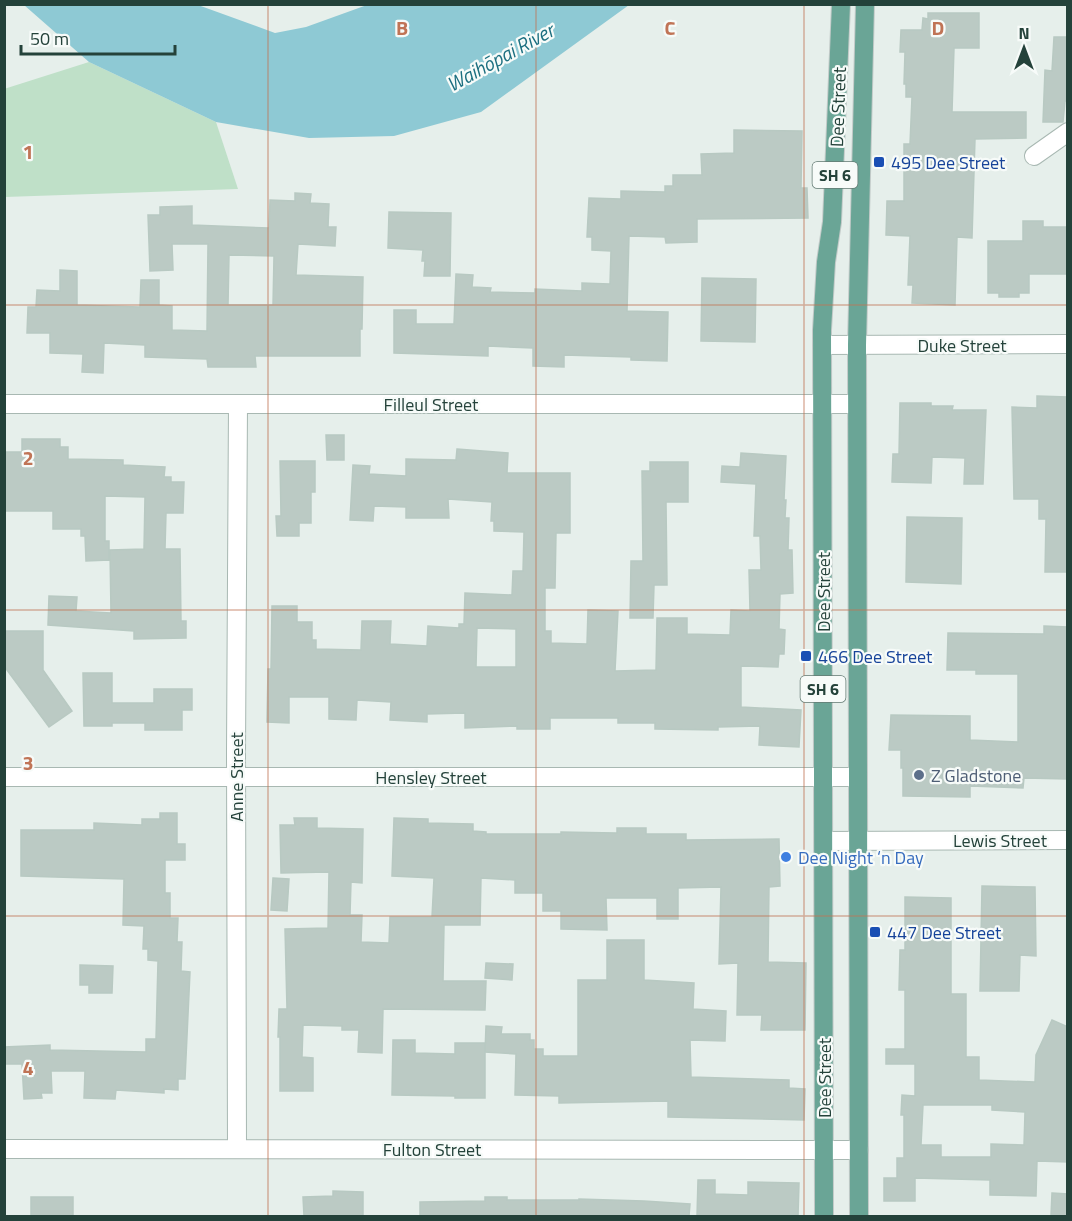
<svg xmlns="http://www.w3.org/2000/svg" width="1072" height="1221" font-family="'Titillium Web',sans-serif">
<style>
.green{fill:#bfe0c8}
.water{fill:#8ec9d4}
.building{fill:#bbcac4;stroke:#b8c9c2;stroke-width:1.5;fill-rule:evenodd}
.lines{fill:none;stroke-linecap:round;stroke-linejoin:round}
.street-casing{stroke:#a8b8b2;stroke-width:20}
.primary-casing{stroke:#c2cac8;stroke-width:20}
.street{stroke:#fff;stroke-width:18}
.primary{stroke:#6aa596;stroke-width:18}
.grid{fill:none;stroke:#c07456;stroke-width:1.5;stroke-opacity:0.55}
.transit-dot{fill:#1a4fb4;stroke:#f7fbf9;stroke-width:2}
.service-dot{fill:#5c6f8a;stroke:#f7fbf9;stroke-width:2}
.shop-dot{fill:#3f7fe0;stroke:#f7fbf9;stroke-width:2}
.labels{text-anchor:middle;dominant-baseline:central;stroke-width:4.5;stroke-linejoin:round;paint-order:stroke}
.shield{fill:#f7fbf9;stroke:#637a73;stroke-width:1.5}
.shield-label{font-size:16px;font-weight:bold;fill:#24423a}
.street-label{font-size:18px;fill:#24423a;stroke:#f7fbf9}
.transit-label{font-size:18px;fill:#164399;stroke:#f7fbf9;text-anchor:start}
.service-label{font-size:18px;fill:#4e5e75;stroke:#f7fbf9;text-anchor:start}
.shop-label{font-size:18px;fill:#366cbe;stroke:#f7fbf9;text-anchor:start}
.water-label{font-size:20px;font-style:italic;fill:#1c6f80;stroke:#f7fbf9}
.grid-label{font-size:20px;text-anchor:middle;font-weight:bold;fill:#c07456;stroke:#f7fbf9;stroke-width:4.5;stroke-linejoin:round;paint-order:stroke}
</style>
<rect width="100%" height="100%" fill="#e6efeb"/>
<path class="green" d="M89,62l127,60 22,67 -233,8 -1,-108z"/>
<path class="water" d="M24,5h174l77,28 31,-6 61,-22h262l-148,107 -87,24 -85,2 -93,-16 -127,-60z"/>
<g class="building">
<path d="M928,13h51v35h-25l-2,64h74v26l-51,1 -3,99 -15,-1 -2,68 -43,-2 1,-18h-5l2,-49 -24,-1 1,-34h17v-57h6l2,-47h-6v-13h-2l1,-32h-5l1,-22h21l1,-12 5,1z"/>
<path d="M1054,37h14v64h-3l-2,21h-20l2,-52 7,1z"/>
<path d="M734,130l68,1 -1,57h6l1,30 -111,1v23l-31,1 -1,-6 -36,-1 -2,75 41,1 -1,49 -36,-1v-3l-67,-2v12l-31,-1v-18l-45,-2v10l-94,-3v-43h22v14h38l2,-50 17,1 -1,12 19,1 -1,4 45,1v-4l47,2v-8l28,1 1,-33 -19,-1v-13h-5l2,-39 32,1v-8l44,1v-6h8v-11h29l-1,-21 33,-1z"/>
<path d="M295,193l16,1 -1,9 19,1 -1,23h8l-1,19 -37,-2 -2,31 67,2 -1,52h-2v27h-105l1,11h-48l-1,-8 -62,-2v-12l-41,-2 -1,30 -21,-1 1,-18 -33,-1v-20h-23l1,-26h8l1,-17 23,1v-21l17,1v34l63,2 1,-27h18v25l13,1v24l35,1 1,-87h-36l1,26 -23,1 -2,-56h12v-8l32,-1v19l77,3 1,-28 25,1zM229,255l45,1 -1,49h-45z"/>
<path d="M389,212l62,1 -1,63h-26l1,-15h-3l1,-11 -35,-2z"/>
<path d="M1023,221h20v6h25v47h-39v19h-10v4h-20v-4h-11v-52h35z"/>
<path d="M702,278l54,1 -1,63 -54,-1z"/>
<path d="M1037,396l31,1v175h-23l1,-53h-7v-20h-25l-2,-92 25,1z"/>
<path d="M900,403h31v3h22l-1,4h34l-3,74h-19l1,-26 -33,-1 -1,26 -39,-1 1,-28h6z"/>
<path d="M326,435h18v25h-17z"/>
<path d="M22,439h38v8h8v12l55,1v5l42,2 -1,10h7v5h13l-1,31h-17l-1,36h15l1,72h5v17l-52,1v-8l-86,-6 1,-29 28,1 -1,14 35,2 -1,-63 34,-1 1,-52 -40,-1v45h4v19l-23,1 -1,-25h-4v-7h-28v-18h-49v-59h18z"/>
<path d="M457,449l51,4 -1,20h63v60h-14l-1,55h-10v43h6v12l36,1 1,-34 30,1 -3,60 41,-1 1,-52h30v16l43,1 1,-25 19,1 -1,-41h12l-1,-34h-6l2,-52 -35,-2 1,-16 18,1 1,-14 45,3 -2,44h2l-1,18h4l-1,32h4l1,43 -13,1 -1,35 6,1 -1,24h-5l-1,13 -37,-1v41l60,3 -2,37 -40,-2 1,-19 -42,1v3l-63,-1v-6h-37v-5h-68v11h-33v-3l-52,2v-15l-38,1v8l-37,-2 1,-18 -34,-2 -1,20 -27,-1v-22h-40v26l-22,-1 1,-53h3l1,-63h25v16h15v18h4v9l45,1 1,-29h29l-1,23 37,2 1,-20 31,2v-4h5l1,-31 47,2 1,-24h10l1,-39 -30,-1v-10h-3l1,-19 -44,-3 1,19h-43v-11l-32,-1 -1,15 -23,-1 3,-55 17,1 -1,8 37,2v-17l50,1zM477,628l39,1v38h-40z"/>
<path d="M280,461h35v31h-4v31h-12v13h-22l-1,-20h5z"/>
<path d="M650,462h38v40h-22l1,83h-13l-1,33h-23l1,-57h12l-1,-90h8z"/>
<path d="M907,517l55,1 -1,66 -55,-2z"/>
<path d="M1044,626l24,1v152l-44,-1 -1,10 -53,-2v11l-67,-1v-28h-2v-18h-12l2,-35 79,1v24l48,2v-68h-42v-4h-29l1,-37 96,1z"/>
<path d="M4,631h39v39l29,41 -23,16 -45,-61z"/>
<path d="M83,673h29v30h42v-14h38v21h-10v20h-37v-7h-33v3h-28z"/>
<path d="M160,813h17v31h8v16h-20v33h5v25h8l-1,24h5l-1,29 9,1 -5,107h-7v11l-14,-1v4l-48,-3 -1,9 -31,-1 1,-27h-34l1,22h-11l1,5 -18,1 -2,-35h-18v-17l46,-2v5l96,2v-13h10l2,-78 -10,-1v-11h-5l1,-23 -21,-1 1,-46 -103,-3v-46h73v-7l48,2v-6h18z"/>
<path d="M294,818h23v10l46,1 -1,54 -11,-1 -1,33h12l-1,27 28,1 1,-26h42l2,-39 -42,-2 2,-58 34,1v4l45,1v7l13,1v2h75v-2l56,1v-5h29v6h40v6l93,-1 1,47 -11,1 -1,75 38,1 -1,67h-44l1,-15h-25l1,-52 -19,1 2,-77 -43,1v31h-21v-21h-51l1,32 -46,-1v-18h-18v-18h-28v-13l-34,-2 -1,47h-36l-1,56h43l-1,29 -102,-1 -1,44 -24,-1 1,-22h-17v-4l-39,-1 -1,32 11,1v33h-33v-54h-2l1,-28h8l-2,-80 43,-1 1,-56 -48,1 -1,-48h15z"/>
<path d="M273,878l16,1 -2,32 -16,-1z"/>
<path d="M982,886l53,1 1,69 -16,-1 -1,36h-39z"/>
<path d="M905,897l46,1v96h15v63h13v23l56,2 1,-27 16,-35 16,7v135l-31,-1 -1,35 -46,-1v-15l-75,-2v23h-31v-23h13v-20h7v-43h-3l1,-20 13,1v-32h-29v-15h19v-59h-6l1,-40h5zM923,1105h69v5l33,2 -1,33 -33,-1v13h-50v-12h-20z"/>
<path d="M607,940h37v40l50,3 -1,26 33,2 -1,30 -35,-1 1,37 98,3v8l16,1 -1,31 -136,-3v-16l-109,2v-7l-44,-1 1,-41 -31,-2 1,-26 16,1 -1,7h29v6h4v9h9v7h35v-76h29z"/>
<path d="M486,963l27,1 -1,16 -27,-2z"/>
<path d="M80,965l33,1 -1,27h-23v-8h-9z"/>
<path d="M393,1040h22v13l40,1v-11h30v55h-30v-2l-63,-1z"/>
<path d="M698,1180h17v14l33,1v-13l51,1 -1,33h-101z"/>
<path d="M333,1191l30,1v24h-59l-1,-19 30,-1z"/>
<path d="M1052,1193l16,1v22h-17z"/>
<rect x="31" y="1197" width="42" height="19"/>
<path d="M485,1197h22v3h72v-1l65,2 46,3 -1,12h-269v-14l65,-1z"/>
</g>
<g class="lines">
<g class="street-casing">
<g id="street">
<path d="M1034,156l34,-24"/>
<path d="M822,345l246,-1"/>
<path d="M4,404h853"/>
<path d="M4,777h854"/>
<path d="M824,841l244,-1"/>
<path d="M4,1149l855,1"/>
<path d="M237,1149l-1,-397 2,-348"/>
</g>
</g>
<g class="primary-casing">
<g id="primary">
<path d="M824,1216l-2,-886 4,-68 6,-40 9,-218"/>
<path d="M859,1216l-2,-871 8,-341"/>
</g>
</g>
<use href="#street" class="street"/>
<use href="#primary" class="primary"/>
</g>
<path class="grid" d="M268,4v1212M536,4v1212M804,4v1212M4,305h1064M4,610h1064M4,916h1064"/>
<g class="transit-dot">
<rect x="873" y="156" width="12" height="12" rx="3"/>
<rect x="800" y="650" width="12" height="12" rx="3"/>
<rect x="869" y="926" width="12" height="12" rx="3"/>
</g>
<circle class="service-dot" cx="919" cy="775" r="6"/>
<circle class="shop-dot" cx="786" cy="857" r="6"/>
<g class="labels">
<g class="shield">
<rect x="812.5" y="162" width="45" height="26" rx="4.5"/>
<rect x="800.5" y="676" width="45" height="26" rx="4.5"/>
</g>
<g class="shield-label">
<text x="835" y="175">SH 6</text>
<text x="823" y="689">SH 6</text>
</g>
<g class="street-label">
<text transform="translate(838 107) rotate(-88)">Dee Street</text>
<text x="962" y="345">Duke Street</text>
<text x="431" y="404">Filleul Street</text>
<text transform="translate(823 592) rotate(-90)">Dee Street</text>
<text transform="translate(236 777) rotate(-90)">Anne Street</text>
<text x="431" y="777">Hensley Street</text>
<text x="1000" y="840">Lewis Street</text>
<text transform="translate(824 1078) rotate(-90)">Dee Street</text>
<text x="432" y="1149">Fulton Street</text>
</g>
<g class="transit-label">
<text x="891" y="162">495 Dee Street</text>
<text x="818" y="656">466 Dee Street</text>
<text x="887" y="932">447 Dee Street</text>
</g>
<g class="service-label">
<text x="931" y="775">Z Gladstone</text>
</g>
<g class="shop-label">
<text x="798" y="857">Dee Night ‘n Day</text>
</g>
<g class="water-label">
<text transform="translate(500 57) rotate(-29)">Waihōpai River</text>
</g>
</g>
<g class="grid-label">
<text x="402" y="35">B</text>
<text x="670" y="35">C</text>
<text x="938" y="35">D</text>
<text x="28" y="159">1</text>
<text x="28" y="465">2</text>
<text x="28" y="770">3</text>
<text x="28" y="1075">4</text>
</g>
<rect width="1072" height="1221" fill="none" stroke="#24423a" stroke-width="12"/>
<g transform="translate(1024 48)" stroke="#f7fbf9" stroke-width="4.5" paint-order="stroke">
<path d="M0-4.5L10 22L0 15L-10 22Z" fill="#24423a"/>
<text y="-9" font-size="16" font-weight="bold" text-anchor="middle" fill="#24423a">N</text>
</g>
<path d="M21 45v9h154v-9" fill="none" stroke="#24423a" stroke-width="3"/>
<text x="30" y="45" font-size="18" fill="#24423a" stroke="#f7fbf9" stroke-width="4.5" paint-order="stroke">50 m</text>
</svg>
